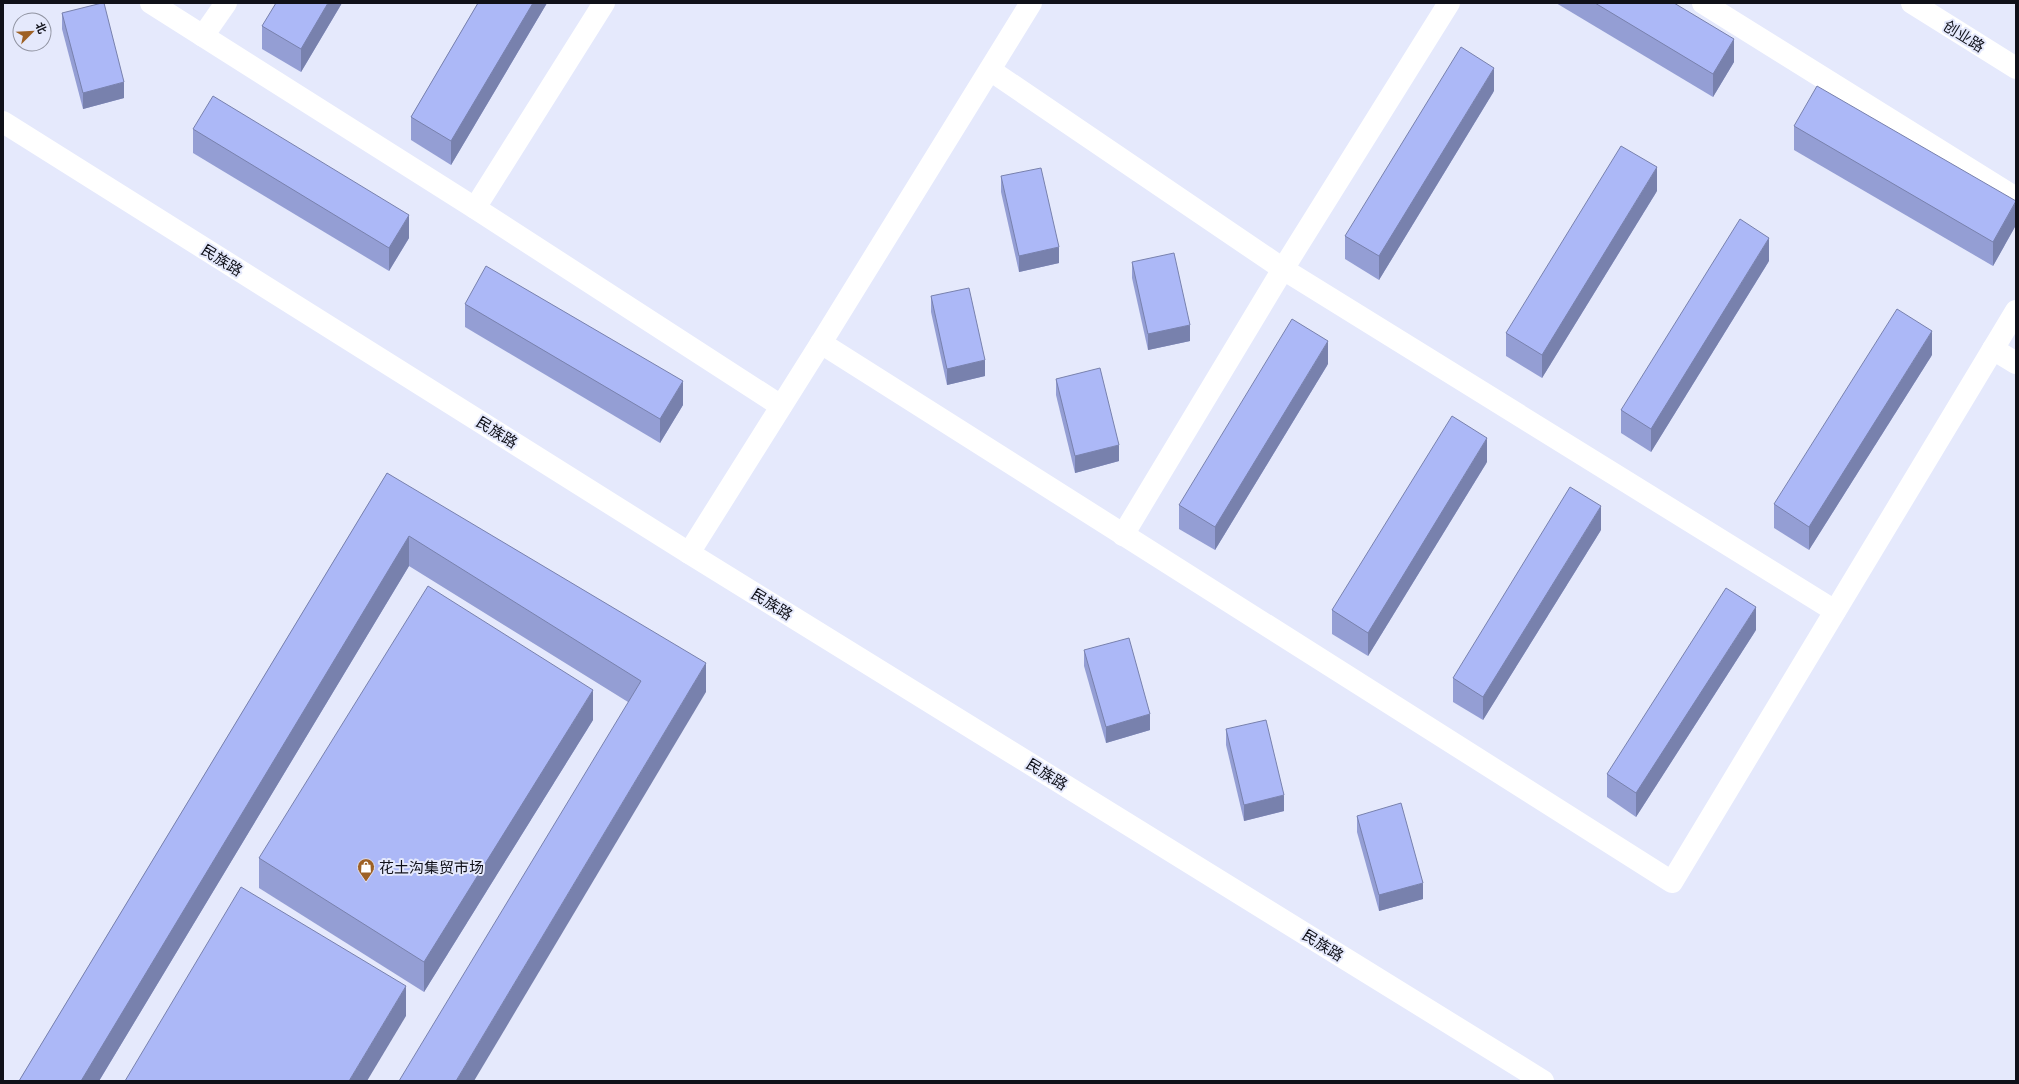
<svg xmlns="http://www.w3.org/2000/svg" width="2019" height="1084" font-family="'PT Sans Narrow','Noto Sans SC',sans-serif">
<style>
.lines{fill:none;stroke-linecap:round;stroke-linejoin:round}
.minor{stroke:#fff;stroke-width:22}
.tertiary{stroke:#fff;stroke-width:22}
.secondary{stroke:#fff;stroke-width:22}
.wall{fill:#949ed4}
.shaded-wall{fill:#7881ad}
.building{fill:#acb8f7;stroke:#7881ad}
.labels{text-anchor:middle;dominant-baseline:central;stroke-width:4;stroke-linejoin:round;paint-order:stroke}
.street-label{font-size:15px;fill:#101119;stroke:#e5e9fc}
.poi-label{font-size:15px;fill:#101119;stroke:#e5e9fc;text-anchor:start}
</style>
<rect width="100%" height="100%" fill="#e5e9fc"/>
<g class="lines">
<g class="minor">
<path d="M151,3l324,205 306,198"/>
<path d="M1703,3l313,195"/>
<path d="M203,36l23,-33"/>
<path d="M990,70l293,199 552,342"/>
<path d="M475,208l129,-205"/>
<path d="M821,343l851,539 344,-571"/>
<path d="M1993,349l23,14"/>
<path d="M1123,535l160,-266 166,-266"/>
<path d="M689,553l132,-210 210,-340"/>
</g>
<path class="tertiary" d="M3,122l686,431 854,528"/>
<path class="secondary" d="M1912,3l104,65"/>
</g>
<g class="wall">
<path d="M342,3l-41,69 -39,-23v-23z"/>
<path d="M478,3h69l-96,162 -40,-25v-23z"/>
<path d="M1556,3h118l60,59 -21,35z"/>
<path d="M62,13l62,85 -41,11 -21,-80z"/>
<path d="M1494,91l-115,189 -34,-21v-23z"/>
<path d="M1794,126l222,75v24l-23,41 -199,-116z"/>
<path d="M193,129l216,109 -20,33 -196,-118z"/>
<path d="M1001,176l58,87 -40,9 -18,-80z"/>
<path d="M1657,191l-115,187 -36,-22v-23z"/>
<path d="M1769,261l-118,191 -30,-19v-23z"/>
<path d="M1132,262l58,79 -42,9 -16,-72z"/>
<path d="M931,296l54,80 -38,9 -16,-73z"/>
<path d="M465,304l218,101 -23,38 -195,-116z"/>
<path d="M1932,355l-123,195 -35,-22v-24z"/>
<path d="M1328,364l-113,186 -36,-21v-24z"/>
<path d="M1056,379l63,82 -44,12 -19,-78z"/>
<path d="M1487,462l-119,194 -36,-22v-24z"/>
<path d="M387,473l319,219 -78,10 -219,-136 -310,515h-80z"/>
<path d="M1601,530l-118,190 -30,-18v-24z"/>
<path d="M1756,630l-120,187 -29,-20v-23z"/>
<path d="M1084,650l66,80 -44,13 -22,-77z"/>
<path d="M593,720l-169,272 -165,-104v-30z"/>
<path d="M1226,729l58,82 -40,10 -18,-76z"/>
<path d="M1357,816l66,83 -44,12 -22,-79z"/>
</g>
<g class="shaded-wall">
<path d="M328,3h14l-41,69v-23z"/>
<path d="M533,3h14l-96,162v-24z"/>
<path d="M1734,39v23l-21,35v-23z"/>
<path d="M1494,68v23l-115,189v-24z"/>
<path d="M124,82v16l-41,11v-16z"/>
<path d="M1657,167v24l-115,187v-23z"/>
<path d="M2016,202v23l-23,41v-24z"/>
<path d="M409,215v23l-20,33v-23z"/>
<path d="M1769,238v23l-118,191v-23z"/>
<path d="M1059,247v16l-40,9v-16z"/>
<path d="M1190,325v16l-42,9v-16z"/>
<path d="M1932,331v24l-123,195v-23z"/>
<path d="M1328,341v23l-113,186v-23z"/>
<path d="M985,360v16l-38,9v-16z"/>
<path d="M683,381v24l-23,38v-24z"/>
<path d="M1487,438v24l-119,194v-23z"/>
<path d="M1119,445v16l-44,12v-17z"/>
<path d="M1601,506v24l-118,190v-23z"/>
<path d="M409,536v30l-310,515h-18z"/>
<path d="M1756,607v23l-120,187v-24z"/>
<path d="M706,663v29l-232,389h-18z"/>
<path d="M593,690v30l-169,272v-30z"/>
<path d="M1150,714v16l-44,13v-16z"/>
<path d="M1284,795v16l-40,10v-16z"/>
<path d="M1423,883v16l-44,12v-16z"/>
<path d="M406,986v30l-39,65h-18z"/>
</g>
<g class="building">
<path d="M102,3h2l20,79 -41,11 -21,-80z"/>
<path d="M276,3h52l-27,46 -39,-23z"/>
<path d="M478,3h55l-82,138 -40,-24z"/>
<path d="M1595,3h79l60,36 -21,35z"/>
<path d="M1461,47l33,21 -115,188 -34,-20z"/>
<path d="M1817,86l199,115 -23,41 -199,-116z"/>
<path d="M213,96l196,119 -20,33 -196,-119z"/>
<path d="M1621,146l36,21 -115,188 -36,-22z"/>
<path d="M1041,168l18,79 -40,9 -18,-80z"/>
<path d="M1740,219l29,19 -118,191 -30,-19z"/>
<path d="M1174,253l16,72 -42,9 -16,-72z"/>
<path d="M486,266l197,115 -23,38 -195,-115z"/>
<path d="M969,288l16,72 -38,9 -16,-73z"/>
<path d="M1897,309l35,22 -123,196 -35,-23z"/>
<path d="M1292,319l36,22 -113,186 -36,-22z"/>
<path d="M1100,368l19,77 -44,11 -19,-77z"/>
<path d="M1452,416l35,22 -119,195 -36,-23z"/>
<path d="M387,473l319,190 -250,418h-57l242,-400 -232,-145 -328,545h-62z"/>
<path d="M1570,487l31,19 -118,191 -30,-19z"/>
<path d="M428,586l165,104 -169,272 -165,-104z"/>
<path d="M1726,588l30,19 -120,186 -29,-19z"/>
<path d="M1129,638l21,76 -44,13 -22,-77z"/>
<path d="M1266,720l18,75 -40,10 -18,-76z"/>
<path d="M1401,803l22,80 -44,12 -22,-79z"/>
<path d="M241,887l165,99 -57,95h-224z"/>
</g>
<defs>
<g id="shop-pin" transform="scale(0.9)"><path d="M0 17L-7.5 6A9.5 9.5 0 1 1 7.5 6Z" fill="#9e6125" stroke="#e5e9fc"/><path d="M-5-2.5h2.3a2.7 3.5 0 0 1 5.4 0H5L5.5 6h-11ZM-1.5-2.5h3a1.5 2.3 0 0 0-3 0Z" fill="#fff"/></g>
</defs>
<g fill-rule="evenodd">
<use href="#shop-pin" x="366" y="867"/>
</g>
<g class="labels">
<g class="street-label">
<text transform="translate(1964 36) rotate(32)">创业路</text>
<text transform="translate(222 260) rotate(32)">民族路</text>
<text transform="translate(497 432) rotate(32)">民族路</text>
<text transform="translate(772 604) rotate(32)">民族路</text>
<text transform="translate(1047 774) rotate(32)">民族路</text>
<text transform="translate(1323 945) rotate(32)">民族路</text>
</g>
<g class="poi-label">
<text x="379" y="867">花土沟集贸市场</text>
</g>
</g>
<rect width="2019" height="1084" fill="none" stroke="#101119" stroke-width="8"/>
<g transform="translate(32 32) rotate(66)"><circle r="19" fill="#e5e9fc" stroke="#9093a1"/>
<path d="M0-3L7 15L0 10L-7 15Z" fill="#9e6125"/>
<text y="-6" font-size="11" font-weight="bold" text-anchor="middle" fill="#101119">北</text>
</g>
</svg>
